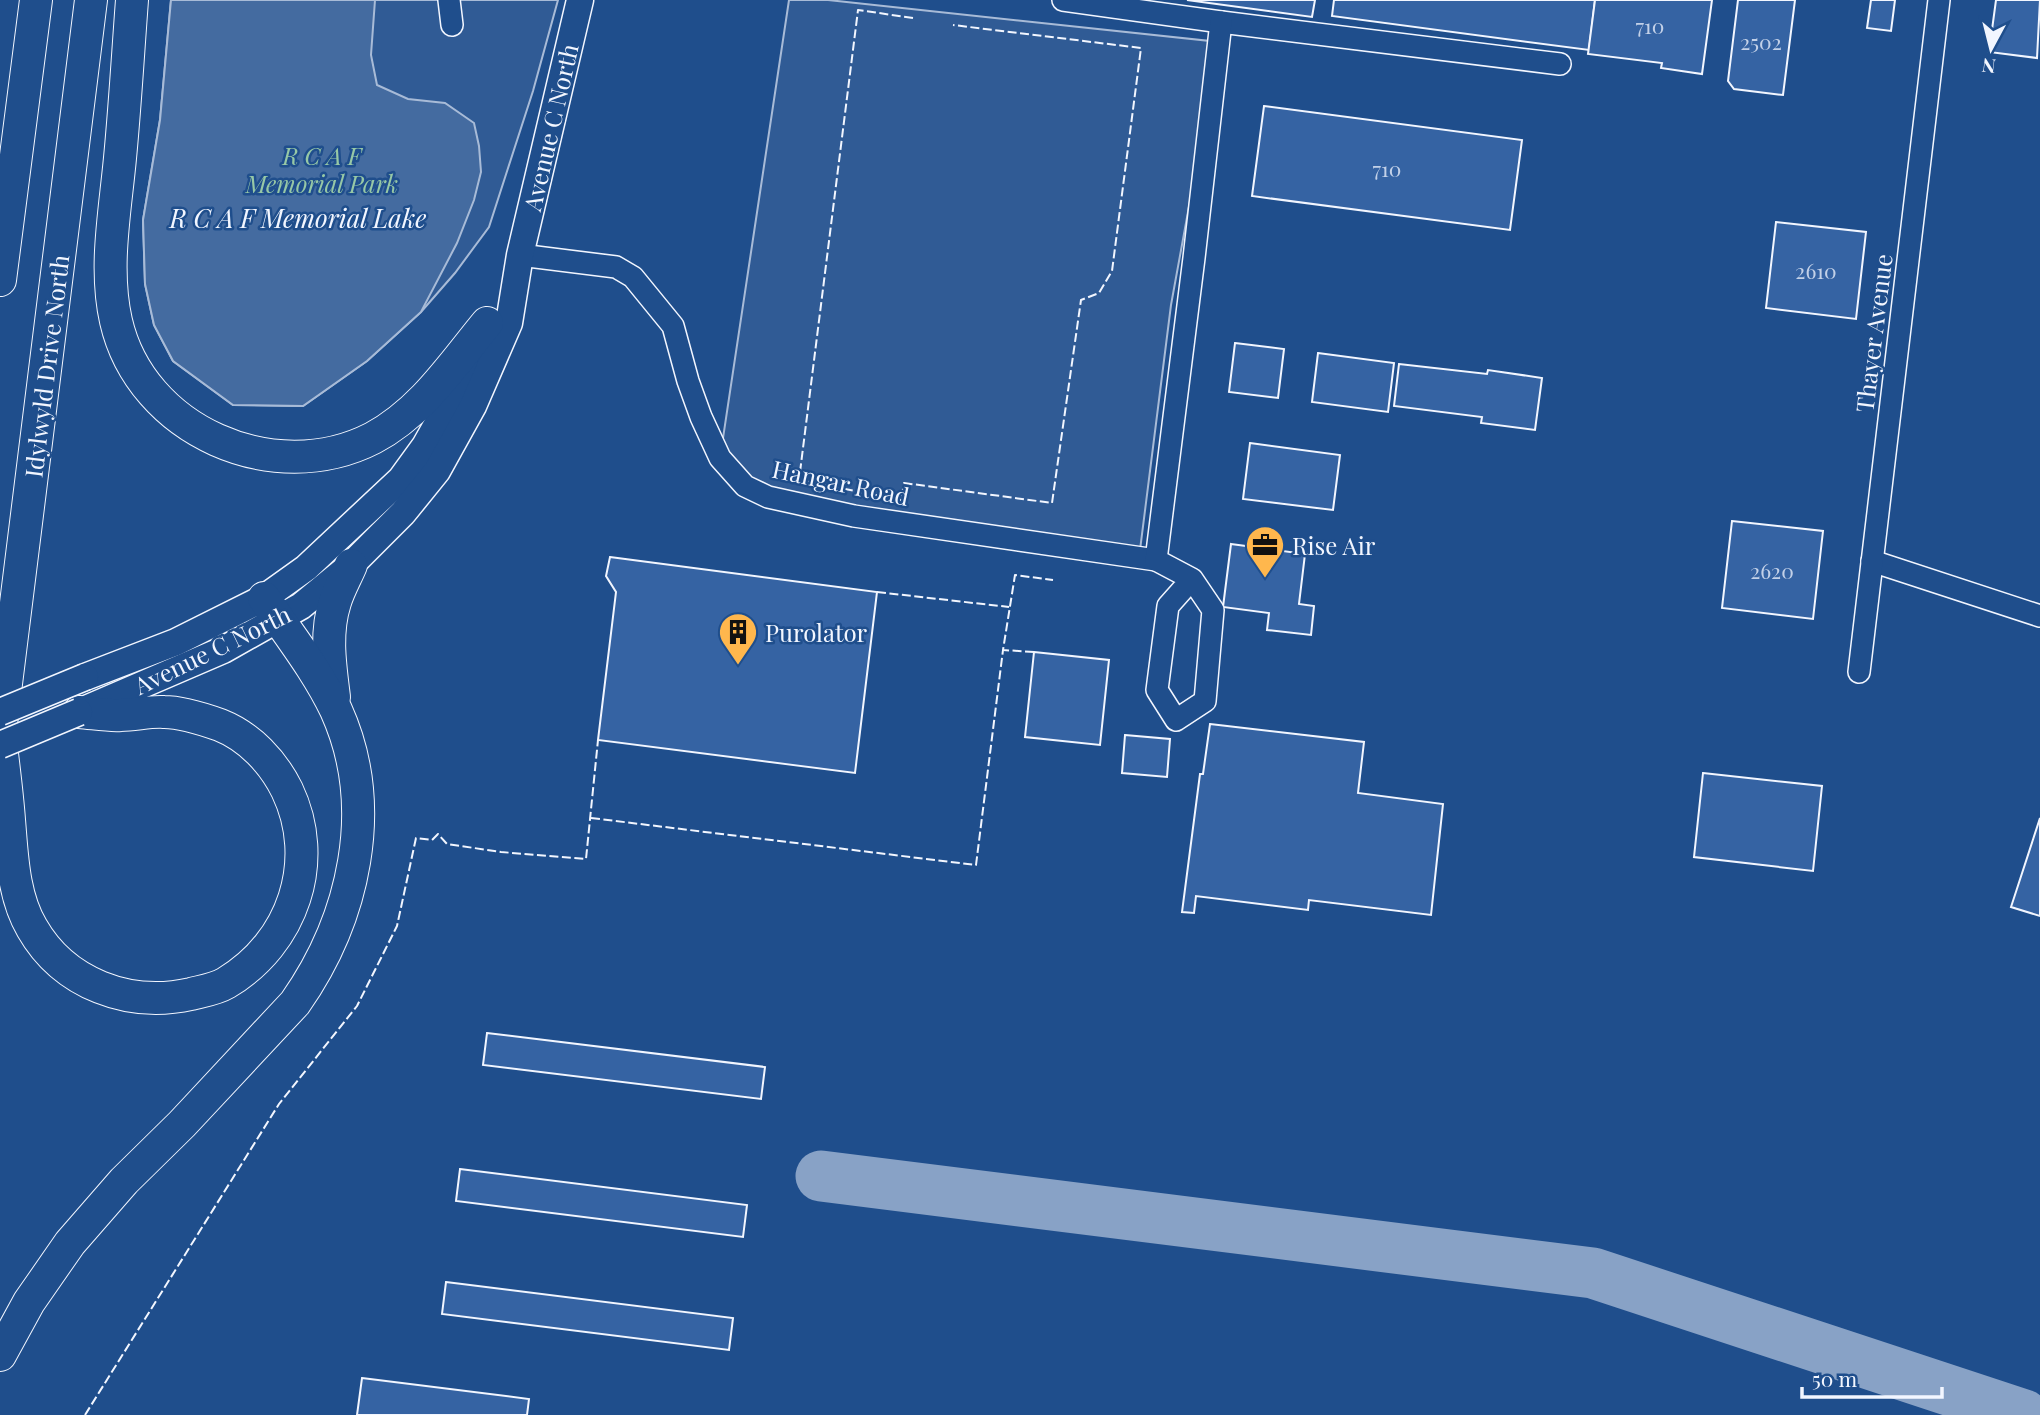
<svg xmlns="http://www.w3.org/2000/svg" width="2040" height="1415" font-family="'Playfair Display',serif">
<style>
.built{fill:#305b95;stroke:#a8bbd7;stroke-width:2}
.water{fill:#446ba0;stroke:#a8bbd7;stroke-width:2}
.lines{fill:none;stroke-linecap:round;stroke-linejoin:round}
.taxiway{stroke:#88a2c6;stroke-width:51}
.building{fill:#3563a3;stroke:#f2f6ff;stroke-width:2}
.minor-casing{stroke:#f2f6ff;stroke-width:24}
.major-casing{stroke:#f2f6ff;stroke-width:29}
.highway-casing{stroke:#f2f6ff;stroke-width:34}
.minor{stroke:#1f4e8c;stroke-width:21}
.major{stroke:#1f4e8c;stroke-width:26}
.highway{stroke:#1f4e8c;stroke-width:32}
.major-bridge-casing{stroke:#f2f6ff;stroke-width:29;stroke-linecap:butt}
.major-bridge{stroke:#1f4e8c;stroke-width:26}
.fence{stroke:#f2f6ff;stroke-width:2;stroke-dasharray:9 3.5;stroke-linecap:butt}
.labels{text-anchor:middle;dominant-baseline:central;stroke-width:5;stroke-linejoin:round;paint-order:stroke}
.number-label{font-size:21px;fill:#c3d1e8}
.street-label{font-size:24px;fill:#f2f6ff;stroke:#1f4e8c}
.park-label{font-size:24px;font-style:italic;fill:#97c8a6;stroke:#1f4e8c}
.poi-label{font-size:24px;fill:#f2f6ff;stroke:#1f4e8c;text-anchor:start}
.water-label{font-size:26px;font-style:italic;fill:#f2f6ff;stroke:#1f4e8c}
</style>
<rect width="100%" height="100%" fill="#1f4e8c"/>
<g class="built">
<path d="M171,0h387l-25,91 -44,136 -34,46 -34,39 -54,49 -64,45 -70,-1 -60,-44 -19,-36 -9,-41 -2,-64 17,-100z"/>
<path d="M789,0h39l391,42 -48,263 -32,253 -371,-61 -48,-39z"/>
</g>
<path class="water" d="M171,0h204l-4,55 6,30 31,14 37,4 29,20 5,23 2,26 -7,28 -17,43 -36,69 -54,49 -64,45 -70,-1 -60,-44 -19,-36 -9,-41 -2,-64 17,-100z"/>
<g class="lines">
<path class="taxiway" d="M821,1176l772,97 431,142"/>
</g>
<g class="building">
<path d="M1187,0h128l-3,17z"/>
<path d="M1334,0h261l-6,50 -257,-34z"/>
<path d="M1595,0h117l-10,74 -41,-6 1,-5 -74,-9z"/>
<path d="M1738,0h57l-12,95 -49,-6 -6,-8z"/>
<path d="M1871,0h24l-4,31 -24,-3z"/>
<path d="M1996,0h44l-3,58 -48,-6z"/>
<path d="M1264,106l258,34 -12,90 -258,-34z"/>
<path d="M1776,222l90,10 -10,87 -90,-11z"/>
<path d="M1235,343l49,6 -6,49 -49,-6z"/>
<path d="M1318,353l76,10 -6,49 -76,-10z"/>
<path d="M1399,364l88,10 1,-4 54,8 -7,52 -54,-7 1,-6 -88,-11z"/>
<path d="M1250,443l90,12 -7,55 -90,-11z"/>
<path d="M1732,521l91,10 -10,88 -91,-11z"/>
<path d="M1231,544l74,10 -6,50 15,2 -3,29 -44,-5 2,-17 -46,-6z"/>
<path d="M610,557l267,35 -22,181 -257,-33 18,-148 -10,-16z"/>
<path d="M1034,652l75,8 -9,85 -75,-8z"/>
<path d="M1210,724l154,18 -6,51 85,11 -12,111 -122,-15 -1,10 -112,-14 -2,17 -12,-1 18,-138h3z"/>
<path d="M1125,735l45,4 -3,38 -45,-4z"/>
<path d="M1703,773l119,13 -9,85 -119,-14z"/>
<path d="M2040,818v98l-29,-9z"/>
<path d="M487,1033l278,34 -4,32 -278,-34z"/>
<path d="M460,1169l287,36 -4,32 -287,-36z"/>
<path d="M446,1282l287,36 -4,32 -287,-36z"/>
<path d="M362,1378l167,21 -2,16h-170z"/>
</g>
<g class="lines">
<g class="minor-casing">
<g id="minor">
<path d="M449,0l3,25"/>
<path d="M1063,0l158,22 339,42"/>
<path d="M520,255l96,12 17,10 40,49 15,55 13,36 19,41 25,28 23,11 86,19 302,44"/>
<path d="M1872,561l168,55"/>
<path d="M1192,579l-24,27 -11,84 19,30 29,-19 8,-91 -21,-31 -36,-19 38,-302 27,-236"/>
<path d="M1859,672l80,-672"/>
</g>
</g>
<g class="major-casing">
<g id="major">
<path d="M85,677l91,-35 88,-44 42,-30 95,-89 24,-33 31,-55 20,-43"/>
<path d="M79,712l144,-62 78,-44 50,-41 52,-52 34,-42 36,-65 36,-83 11,-68 60,-255"/>
</g>
</g>
<g class="highway-casing">
<g id="highway">
<path d="M132,0c-4,53 -7,106 -12,158 -5,54 -16,110 -4,163 25,110 158,168 257,117 49,-26 80,-74 114,-115"/>
<path d="M0,280l36,-280"/>
<path d="M334,697c-4,-32 -9,-64 1,-95 4,-13 11,-25 16,-37"/>
<path d="M0,732l91,-732"/>
<path d="M0,736c3,28 7,56 9,84 3,35 4,76 23,108 32,56 97,80 159,66 12,-3 25,-5 35,-11 67,-40 95,-122 61,-193 -14,-28 -37,-53 -67,-65 -17,-6 -38,-13 -56,-13 -14,-1 -29,3 -43,3 -13,1 -28,-2 -42,-3"/>
<path d="M0,1355l29,-53 41,-59 54,-62 58,-57 113,-121c59,-84 85,-196 41,-293 -19,-40 -47,-75 -72,-112"/>
</g>
</g>
<use href="#minor" class="minor"/>
<use href="#major" class="major"/>
<use href="#highway" class="highway"/>
<g class="major-bridge-casing">
<g id="major-bridge">
<path d="M0,712l85,-35"/>
<path d="M0,745l79,-33"/>
</g>
</g>
<use href="#major-bridge" class="major-bridge"/>
<g class="fence">
<path d="M913,18l-55,-8 -59,470 102,20 3,-17 148,20 29,-203 18,-7 13,-22 29,-223 -188,-23"/>
<path d="M877,592l132,15"/>
<path d="M1034,652l-31,-2 12,-75 38,5"/>
<path d="M591,818l385,47 27,-215"/>
<path d="M85,1415l194,-311 78,-98 40,-80 19,-88 16,2 6,-6 9,10 54,8 85,7 12,-119"/>
</g>
</g>
<defs>
<g id="office-pin" transform="scale(2.0125)"><path d="M0 17L-7.5 6A9.5 9.5 0 1 1 7.5 6Z" fill="#ffb74d" stroke="#1f4e8c"/><path d="M-6-3h4V-5.5h4V-3h4V5H-6ZM-1-4.5V-3h2v-1.5ZM-6 0V1H6V0Z" fill="#111"/></g>
<g id="building-pin" transform="scale(2.0125)"><path d="M0 17L-7.5 6A9.5 9.5 0 1 1 7.5 6Z" fill="#ffb74d" stroke="#1f4e8c"/><path d="M-4-6H4V6H1V3H-1V6H-4ZM-2.5-4.3h1.7v1.8h-1.7ZM.8-4.3h1.7v1.8H.8ZM-2.5-1h1.7V.8h-1.7ZM.8-1h1.7V.8H.8Z" fill="#111"/></g>
</defs>
<g fill-rule="evenodd">
<use href="#office-pin" x="1265" y="545"/>
<use href="#building-pin" x="738" y="632"/>
</g>
<g class="labels">
<g class="number-label">
<text x="1650" y="25">710</text>
<text x="1761" y="41">2502</text>
<text x="1387" y="168">710</text>
<text x="1816" y="270">2610</text>
<text x="1772" y="570">2620</text>
</g>
<g class="street-label">
<text transform="translate(550 127) rotate(-77)">Avenue C North</text>
<text transform="translate(1873 333) rotate(-83)">Thayer Avenue</text>
<text transform="translate(46 366) rotate(-83)">Idylwyld Drive North</text>
<text transform="translate(841 482) rotate(12)">Hangar Road</text>
<text transform="translate(212 649) rotate(-26)">Avenue C North</text>
</g>
<g class="park-label">
<text x="322" y="155">R C A F<tspan x="322" dy="28">Memorial Park</tspan></text>
</g>
<g class="poi-label">
<text x="1292" y="545">Rise Air</text>
<text x="765" y="632">Purolator</text>
</g>
<g class="water-label">
<text x="298" y="217">R C A F Memorial Lake</text>
</g>
</g>
<g transform="translate(1991 49) rotate(187)" stroke="#1f4e8c" stroke-width="5" paint-order="stroke">
<path d="M0-5L12 26L0 18L-12 26Z" fill="#f2f6ff"/>
<text y="-10" font-size="19" font-weight="bold" text-anchor="middle" fill="#f2f6ff">N</text>
</g>
<path d="M1802 1387v10h140v-10" fill="none" stroke="#f2f6ff" stroke-width="3.5"/>
<text x="1812" y="1387" font-size="21" fill="#f2f6ff" stroke="#1f4e8c" stroke-width="5" paint-order="stroke">50 m</text>
</svg>
